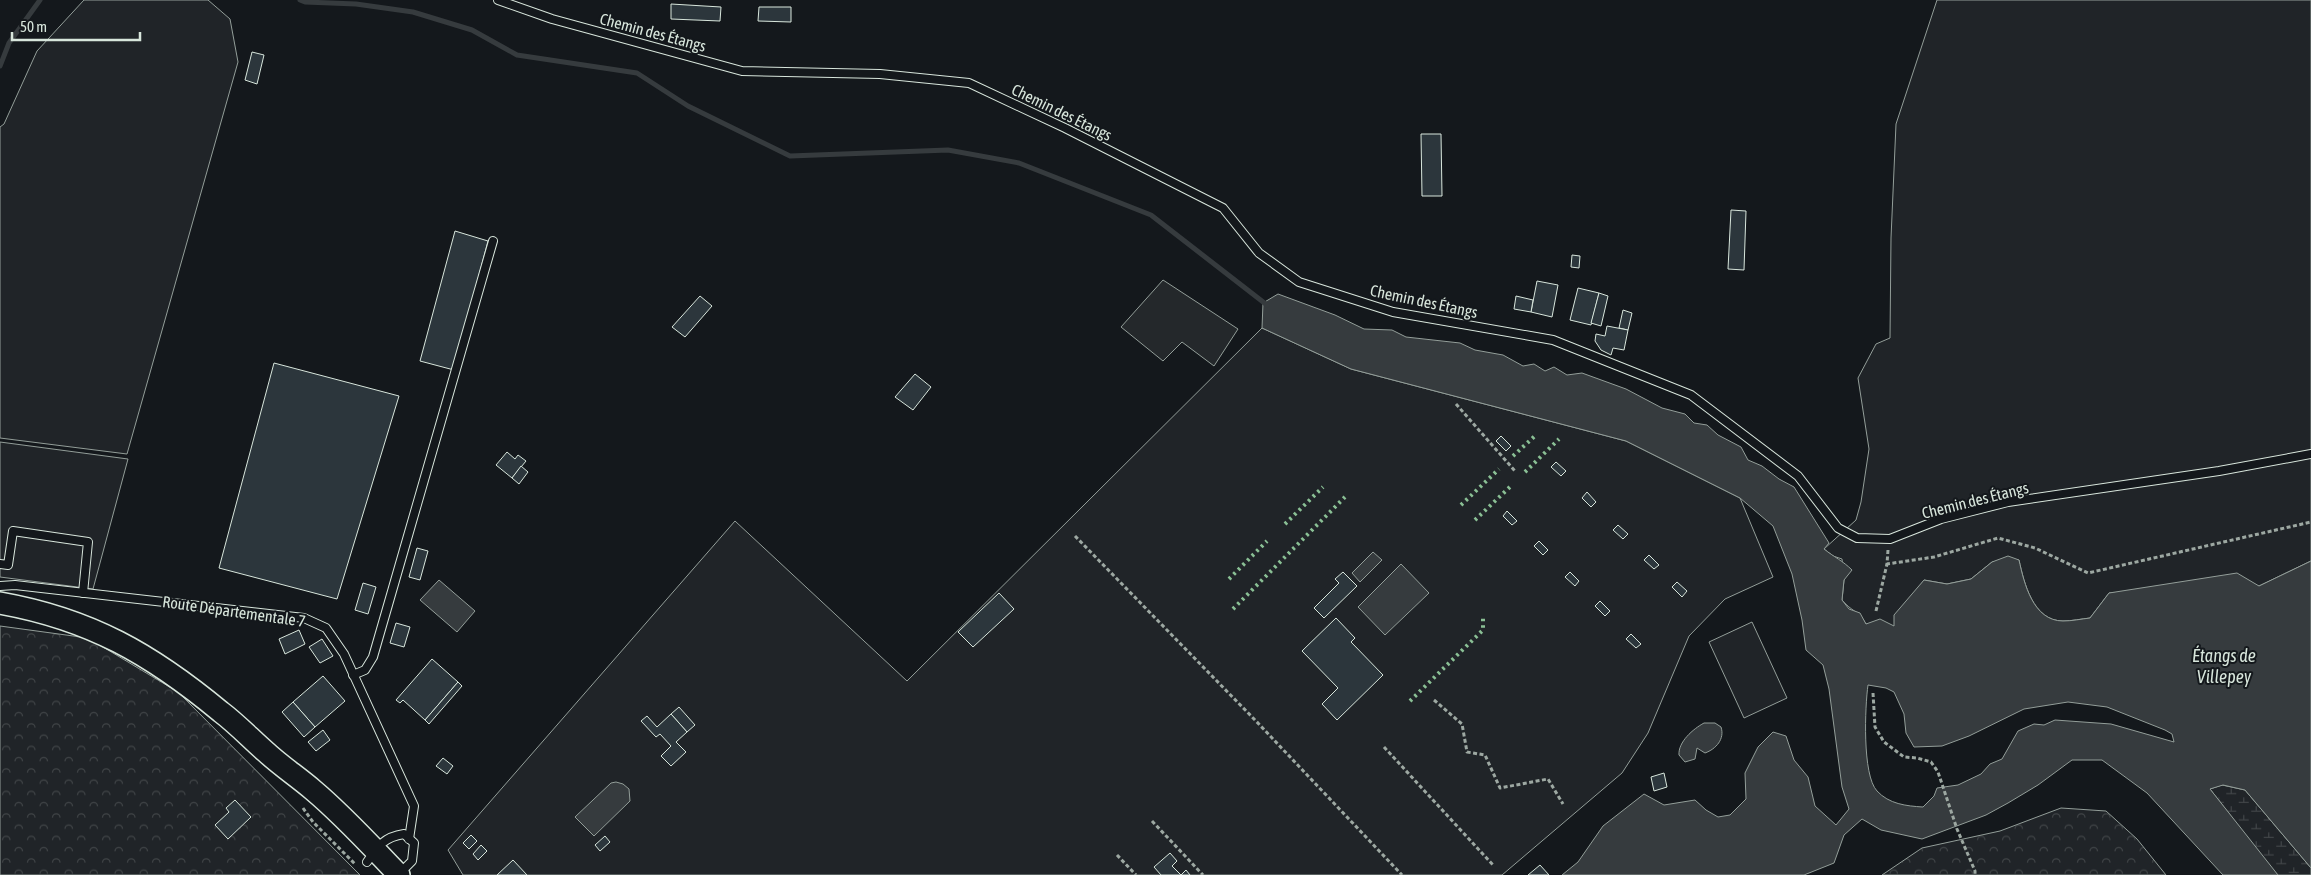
<svg xmlns="http://www.w3.org/2000/svg" width="2311" height="875" font-family="'Asap Condensed',sans-serif">
<style>
.green{fill:#202428;stroke:#939e99}
.forest{fill:url(#forest-crowns);stroke:#939e99}
.wetland{fill:url(#wetland-marsh);stroke:#939e99}
.parking{fill:#24282b;stroke:#939e99}
.water{fill:#363b3e;stroke:#939e99;fill-rule:evenodd}
.lines{fill:none;stroke-linecap:round;stroke-linejoin:round}
.stream{stroke:#363b3e;stroke-width:5}
.building{fill:#2c363c;stroke:#d8e6dc}
.lane-casing{stroke:#d8e6dc;stroke-width:10}
.secondary-casing{stroke:#d8e6dc;stroke-width:24}
.path{stroke:#9da8a2;stroke-width:3;stroke-dasharray:4 2.5;stroke-linecap:butt}
.lane{stroke:#14181c;stroke-width:8}
.secondary{stroke:#14181c;stroke-width:21}
.hedge{stroke:#8ac095;stroke-width:4;stroke-dasharray:2.5 4;stroke-linecap:butt}
.labels{text-anchor:middle;dominant-baseline:central;stroke-width:4;stroke-linejoin:round;paint-order:stroke}
.street-label{font-size:16px;fill:#d8e6dc;stroke:#14181c}
.water-label{font-size:18px;font-style:italic;fill:#d8e6dc;stroke:#14181c}
</style>
<defs>
<pattern id="forest-crowns" width="20" height="18" patternUnits="userSpaceOnUse" patternTransform="scale(1.25)"><rect width="20" height="18" fill="#202428"/><path d="M2 6a3 3 0 1 1 6 0M12 15a3 3 0 1 1 6 0" fill="none" stroke="#404447"/></pattern>
<pattern id="wetland-marsh" width="20" height="14" patternUnits="userSpaceOnUse" patternTransform="scale(1.25)"><rect width="20" height="14" fill="#202428"/><path d="M1 5h8M5 5V1M11 12h8M15 12V8" fill="none" stroke="#404447"/></pattern>
</defs>
<rect width="100%" height="100%" fill="#14181c"/>
<g class="green">
<path d="M84,0h124l22,19 8,43 -111,392 -127,-16v-311l4,-3 33,-73z"/>
<path d="M1937,0h374v561l-52,25 -150,7 -19,25c-9,1 -18,3 -27,3 -30,0 -39,-38 -44,-61l-27,2 -21,17 -24,5 -23,-4 -30,47 -28,-3c-8,-14 -14,-12 -24,-24l2,-20 -2,-21 -9,-3 -9,-7 32,-29 5,-18 8,-53 -11,-71 18,-34 14,-6 1,-100 5,-114z"/>
<path d="M1262,328l89,41 275,72 114,57 33,79 -48,22 -36,37 -41,97 -26,40 -120,102h-1039l-15,-25 287,-329 172,160z"/>
<path d="M0,442l128,17 -35,130 -93,-12z"/>
<path d="M1752,622l35,76 -43,20 -35,-76z"/>
</g>
<g class="forest">
<path d="M0,626l88,12 90,54 182,183h-360z"/>
<path d="M2061,808l45,3 31,28 29,36h-284l40,-27 78,-17z"/>
</g>
<path class="wetland" d="M2222,785l23,5 66,78v7h-33l-8,-8 -60,-78z"/>
<path class="parking" d="M1163,280l75,49 -24,37 -32,-24 -19,19 -42,-34z"/>
<g class="water">
<path d="M1278,294l57,21 29,14 28,1 14,7 54,6 15,7 28,5 20,11 11,-2 11,7 9,-4 13,8 15,-2 44,16 36,19 23,6 9,9 13,2 11,10 23,12 7,13 14,6 17,13 15,8 35,56 -5,6c10,8 19,12 28,21l-8,10 -2,20 7,9 11,4 6,11 14,-5 14,7v-11l30,-35 23,4 24,-5 21,-17 16,-6 11,4c5,23 14,61 44,61 9,0 18,-2 27,-3l19,-25 128,-20 22,13 52,-25v307l-66,-78 -22,-5 -13,4 68,86h-55l-76,-82 -45,-33h-30l-34,25 -30,18 -22,12 -64,24 -41,-9 -19,-11 -18,16 -10,28 -30,12h-242l16,-13 25,-36 41,-32 20,11 31,-5 11,10 12,7 12,-2 16,-16 -1,-26 13,-26 15,-15 13,4 8,24 14,17 7,29 21,19 13,-16 -7,-22 -13,-98 -6,-24 -17,-15 -4,-30 -10,-46 -19,-48 -33,-28 -114,-57 -275,-72 -89,-41 1,-25zM1868,685l18,3 8,4 10,22 2,19 8,14 28,-1 27,-10 55,-27 44,-7 39,5 58,23 7,4 2,8 -63,-18 -56,-4 -11,5 -10,-1 -16,7 -16,28 -12,5 -9,10 -23,11 -21,3 -3,8 -11,11c-17,-1 -34,-3 -46,-16 -15,-16 -12,-85 -9,-106z"/>
<path d="M1373,552l9,8 -22,22 -8,-9z"/>
<path d="M1401,564l28,29 -44,42 -27,-28z"/>
<path d="M439,580l36,31 -18,21 -37,-32z"/>
<path d="M1704,723h11l6,4c4,12 -5,22 -16,26l-8,-5 -2,11 -10,3 -6,-7c-1,-13 14,-26 25,-32z"/>
<path d="M616,782l7,2 6,5 1,12 -36,35 -19,-19 36,-34z"/>
</g>
<g class="lines">
<g class="stream">
<path d="M300,0l5,2 51,2 57,8 59,18 45,25 120,18 51,33 102,50 158,-6 71,13 132,52 116,90"/>
<path d="M0,66l9,-23 31,-43"/>
</g>
</g>
<g class="building">
<path d="M671,4l50,3 -1,14 -49,-2z"/>
<path d="M759,7h32v15l-33,-1z"/>
<path d="M252,52l12,3 -7,29 -12,-4z"/>
<path d="M1421,134h20l1,62h-20z"/>
<path d="M1731,210l15,1 -2,59 -16,-1z"/>
<path d="M455,231l33,10 -34,129 -34,-9z"/>
<path d="M1572,255l8,1 -1,12 -8,-1z"/>
<path d="M1537,281l21,4 -6,32 -21,-5z"/>
<path d="M1578,288l21,5 -8,32 -21,-5z"/>
<path d="M1599,293l9,3 -7,30 -10,-3z"/>
<path d="M700,296l12,10 -27,31 -13,-10z"/>
<path d="M1516,296l17,4 -2,12 -17,-3z"/>
<path d="M1623,310l9,3 -4,17 -9,-2z"/>
<path d="M1607,326l21,4 -4,20 -11,-2 -2,7 -10,-5 -6,-9 1,-7 9,2z"/>
<path d="M274,363l125,33 -62,203 -118,-31z"/>
<path d="M915,374l16,13 -18,23 -18,-13z"/>
<path d="M1501,436l10,10 -5,5 -10,-10z"/>
<path d="M507,452l8,7 3,-4 8,6 -14,17 -16,-13z"/>
<path d="M1556,462l10,9 -5,5 -10,-9z"/>
<path d="M521,466l7,6 -9,12 -7,-6z"/>
<path d="M1587,492l9,10 -5,5 -9,-9z"/>
<path d="M1507,511l10,10 -5,4 -9,-9z"/>
<path d="M1618,525l10,9 -5,5 -10,-9z"/>
<path d="M1539,541l9,9 -5,5 -9,-9z"/>
<path d="M417,548l11,3 -8,29 -11,-3z"/>
<path d="M1649,555l10,10 -5,4 -10,-9z"/>
<path d="M1343,572l14,14 -33,32 -10,-10 25,-25 -4,-4z"/>
<path d="M1570,572l9,9 -4,5 -10,-9z"/>
<path d="M1677,582l10,9 -5,6 -10,-10z"/>
<path d="M363,583l13,4 -8,27 -13,-4z"/>
<path d="M999,593l15,16 -41,38 -15,-15z"/>
<path d="M1600,601l10,10 -5,5 -10,-10z"/>
<path d="M1336,618l19,20 -4,4 32,33 -46,45 -15,-16 16,-16 -36,-37z"/>
<path d="M396,623l14,4 -6,20 -14,-4z"/>
<path d="M299,630l6,14 -20,10 -6,-15z"/>
<path d="M1631,634l10,10 -5,4 -10,-9z"/>
<path d="M322,639l11,17 -13,7 -11,-16z"/>
<path d="M432,659l26,23 -33,38 -22,-20 -3,3 -4,-3z"/>
<path d="M323,676l22,25 -30,26 -22,-25z"/>
<path d="M458,682l4,4 -33,38 -4,-4z"/>
<path d="M293,702l22,25 -11,10 -22,-25z"/>
<path d="M679,707l16,18 -8,7 -16,-18z"/>
<path d="M671,714l16,18 -11,10 10,10 -15,14 -10,-10 10,-10 -11,-12 -4,3 -15,-16 6,-5 10,11z"/>
<path d="M323,730l7,10 -14,11 -8,-9z"/>
<path d="M443,758l10,8 -6,8 -11,-8z"/>
<path d="M1664,773l3,14 -13,4 -3,-14z"/>
<path d="M235,800l16,17 -23,22 -13,-14 14,-13 -3,-4z"/>
<path d="M471,835l6,6 -8,8 -6,-6z"/>
<path d="M605,836l5,6 -10,9 -5,-6z"/>
<path d="M481,845l6,6 -9,9 -5,-6z"/>
<path d="M1170,853l7,8 -5,5 9,9 5,-5 4,5h-29l-7,-8z"/>
<path d="M513,860l14,15h-30z"/>
<path d="M1540,865l9,10h-21z"/>
</g>
<g class="lines">
<g class="lane-casing">
<g id="lane">
<path d="M498,0l54,19 190,52 138,3 89,9 96,45 158,80 36,45 40,29 94,30 160,28 138,55 107,81 40,52 19,10 33,1 51,-20 67,-17 211,-31 92,-17"/>
<path d="M0,564l8,1 5,-34 75,11 -5,51"/>
<path d="M0,586l15,-1 289,33 22,10 18,26 70,152 -5,33"/>
<path d="M353,675l12,-5 8,-13 120,-416"/>
<path d="M367,862c11,-16 17,-25 37,-28l10,9 -2,18 -13,13"/>
</g>
</g>
<g class="secondary-casing">
<path id="secondary" d="M0,603c90,16 151,51 221,109 16,12 30,27 45,40 15,14 32,25 47,38 31,26 58,56 86,85"/>
</g>
<g class="path">
<path d="M1456,404l59,67"/>
<path d="M1075,536l180,184 147,155"/>
<path d="M1888,550l-1,14 47,-7 64,-19 37,10 53,25 223,-51"/>
<path d="M1876,611l11,-47"/>
<path d="M1873,693l2,34 9,15 20,15 13,1 14,4 7,10 19,57 18,42v4"/>
<path d="M1434,700l28,24 5,28 18,3 15,33 48,-9 15,25"/>
<path d="M1384,747l109,118"/>
<path d="M303,808l10,14 42,42"/>
<path d="M1152,821l51,54"/>
<path d="M1117,855l19,20"/>
</g>
<use href="#lane" class="lane"/>
<use href="#secondary" class="secondary"/>
<g class="hedge">
<path d="M1513,456l23,-21"/>
<path d="M1525,472l34,-33"/>
<path d="M1461,505l38,-36"/>
<path d="M1475,520l37,-35"/>
<path d="M1285,524l38,-37"/>
<path d="M1229,579l38,-38"/>
<path d="M1233,609l112,-112"/>
<path d="M1410,701l73,-71v-13"/>
</g>
</g>
<g class="labels">
<g class="street-label">
<text transform="translate(653 32) rotate(15)">Chemin des Étangs</text>
<text transform="translate(1062 112) rotate(26)">Chemin des Étangs</text>
<text transform="translate(1424 301) rotate(12)">Chemin des Étangs</text>
<text transform="translate(1975 500) rotate(-14)">Chemin des Étangs</text>
<text transform="translate(234 611) rotate(8)">Route Départementale 7</text>
</g>
<g class="water-label">
<text x="2224" y="655">Étangs de<tspan x="2224" dy="21">Villepey</tspan></text>
</g>
</g>
<path d="M12 32v8h128v-8" fill="none" stroke="#d8e6dc" stroke-width="2.5"/>
<text x="20" y="32" font-size="15" fill="#d8e6dc" stroke="#14181c" stroke-width="4" paint-order="stroke">50 m</text>
</svg>
